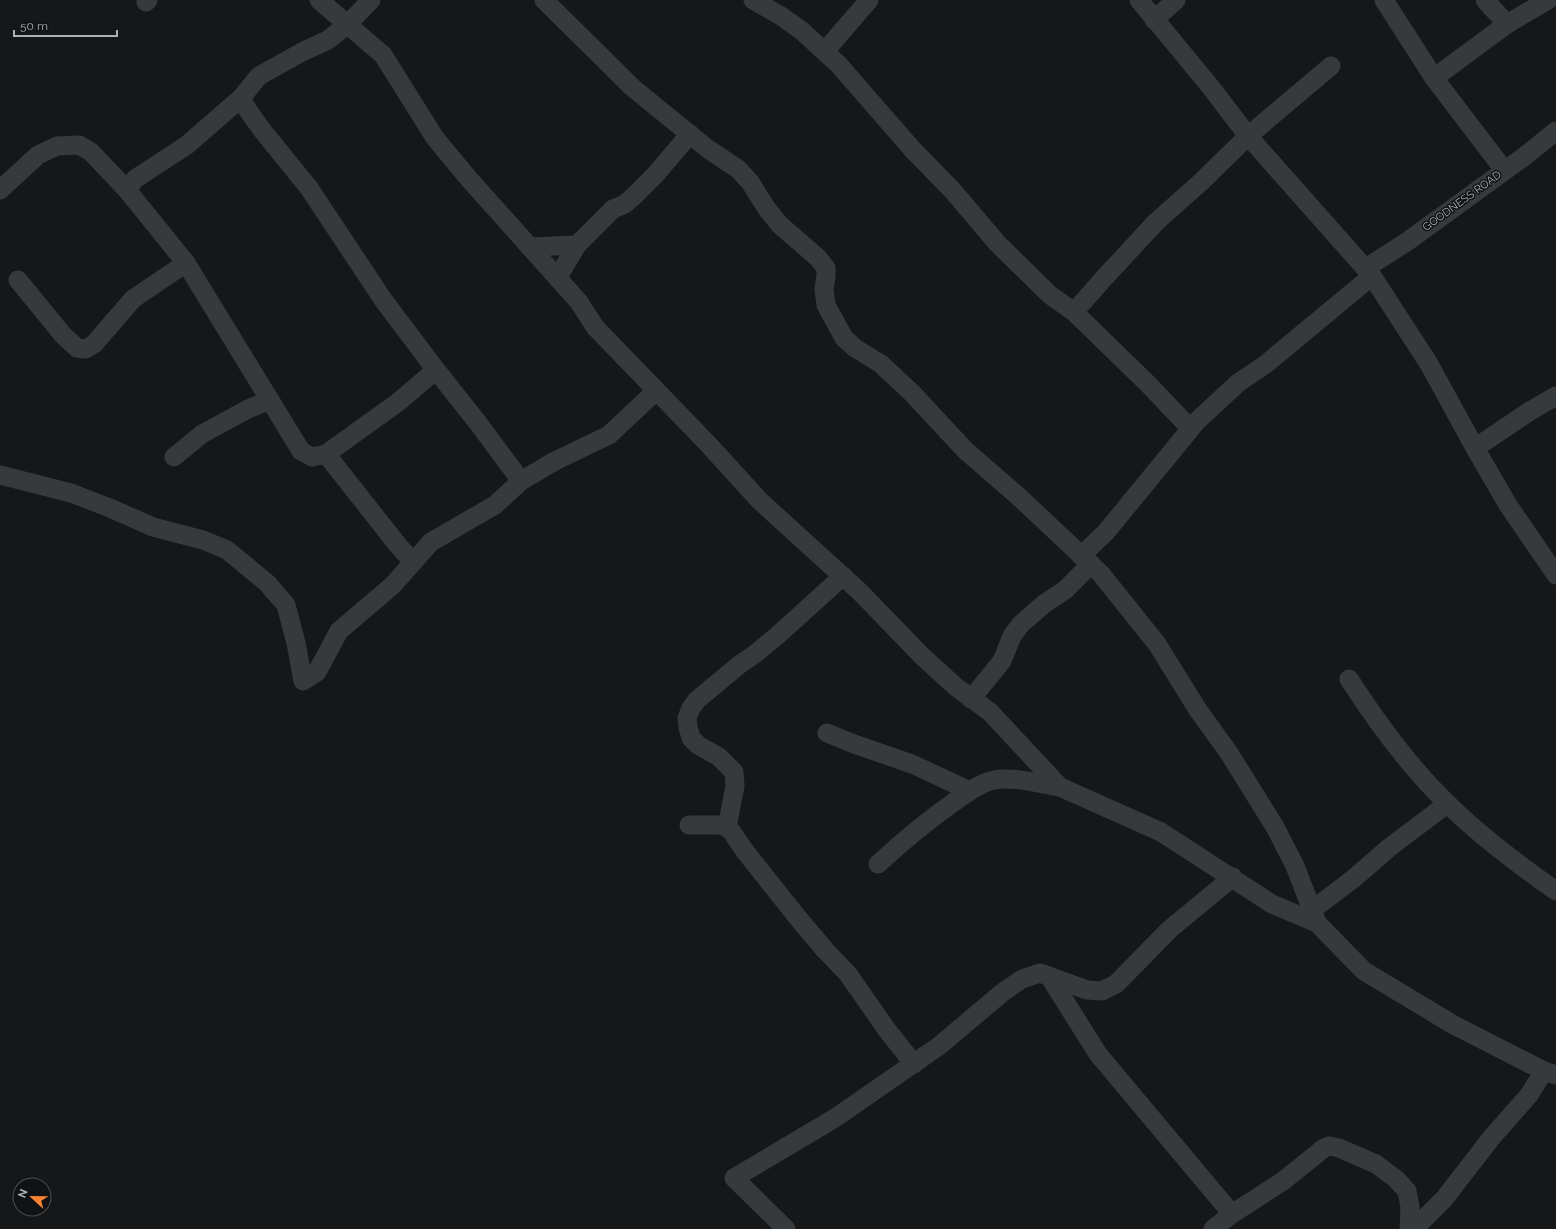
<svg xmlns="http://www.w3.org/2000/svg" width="1556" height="1229" font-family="Raleway,sans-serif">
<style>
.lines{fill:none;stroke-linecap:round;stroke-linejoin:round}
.minor{stroke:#373a3d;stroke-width:19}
.labels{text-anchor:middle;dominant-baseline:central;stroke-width:3;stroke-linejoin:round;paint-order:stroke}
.street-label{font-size:11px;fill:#a8b1b8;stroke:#111213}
</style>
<rect width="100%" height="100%" fill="#161718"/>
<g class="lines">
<g class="minor">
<path d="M319,0l64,55 52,83 34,41 110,123 16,25 113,117 52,57 100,91 63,65 33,30 34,25 70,75 101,45 111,72 45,19 47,48 88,53 92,47 12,4"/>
<path d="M371,0l-23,24 -20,16 -26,12 -43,24 -18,22 6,11 15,21 47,58 75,113 52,69 42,53 43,58"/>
<path d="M544,0l89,88 75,61 30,20 12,13 17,27 13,16 38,33 8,10v8l-2,13 2,16 18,33 11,10 26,16 32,30 52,56 53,46 83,78 56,70 41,66 31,43 46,74 20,39 22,57"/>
<path d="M753,0l28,16 21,15 37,34 74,85 40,41 44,52 53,52 24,17 74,72 42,44"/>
<path d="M1139,0l74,90 35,46 124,140 57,88 46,84 33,57 48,70"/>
<path d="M1384,0l50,78 70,92"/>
<path d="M1485,0l22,24"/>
<path d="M146,2l2,-2"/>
<path d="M1154,20l22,-20"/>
<path d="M825,51l44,-51"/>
<path d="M1434,78l73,-54 41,-24"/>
<path d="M0,190l38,-35 19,-9 22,-1 12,7 36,38 59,73 115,188 11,6 14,-3 71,-51 39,-33"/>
<path d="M127,190l8,-11 52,-34 54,-47"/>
<path d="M530,247l47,-2"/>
<path d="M1366,268l42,-27 117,-85 31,-25"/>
<path d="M558,277l19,-32 36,-36 12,-5 10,-9 20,-20 35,-41"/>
<path d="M18,280l45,55 14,13 9,1 8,-5 39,-45 53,-36"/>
<path d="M1074,312l31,-35 51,-55 45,-40 47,-46 83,-70"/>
<path d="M1475,448l55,-37 26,-15"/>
<path d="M326,454l71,90 15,17"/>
<path d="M174,457l28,-23 46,-25 22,-9"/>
<path d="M0,475l71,18 39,15 43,19 50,13 24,10 40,33 19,22 10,38 7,38 14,-9 22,-41 54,-46 38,-43 64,-37 26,-24 34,-20 54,-26 47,-44"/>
<path d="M1081,556l25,-24 91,-111 41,-38 28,-19 106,-88"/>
<path d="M1349,679c29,45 61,89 100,126 32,32 70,60 107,86"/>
<path d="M971,699l31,-38 10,-25 9,-12 23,-20 21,-14 26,-26"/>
<path d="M827,733l27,11 58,20 58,27"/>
<path d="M689,825h31l7,2 5,5 12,18 54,68 27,32 23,24 39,56 27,34"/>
<path d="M727,827l8,-41 -1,-14 -15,-15 -21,-12 -7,-7 -3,-11 -1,-9 4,-10 6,-8 42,-35 16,-11 23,-19 65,-59"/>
<path d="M878,864c24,-22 49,-43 76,-62 12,-8 25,-19 40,-22 19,-4 46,4 66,7"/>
<path d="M1312,910l41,-31 37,-32 57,-43"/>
<path d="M1049,976l49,78 134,160"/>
<path d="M786,1229l-52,-51 101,-60 104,-72 64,-54 19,-13 18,-6 47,17 15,1 14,-7 54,-55 63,-52"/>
<path d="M1213,1229l19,-15 51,-33 41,-33 5,-2 10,2 37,16 20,15 11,12 3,16 -1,22"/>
<path d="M1414,1229l30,-30 48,-62 37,-42 15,-24"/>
</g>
</g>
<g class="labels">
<g class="street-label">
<text transform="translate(1462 201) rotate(-36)">GOODNESS ROAD</text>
</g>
</g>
<g transform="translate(32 1197) rotate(292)"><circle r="19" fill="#111213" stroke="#4d5255"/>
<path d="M0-3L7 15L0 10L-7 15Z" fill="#f68330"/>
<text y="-6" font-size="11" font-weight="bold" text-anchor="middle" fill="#a8b1b8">N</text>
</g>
<path d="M14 30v6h103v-6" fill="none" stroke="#a8b1b8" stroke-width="2"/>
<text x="20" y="30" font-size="12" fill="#a8b1b8" stroke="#111213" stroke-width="3" paint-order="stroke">50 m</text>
</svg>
